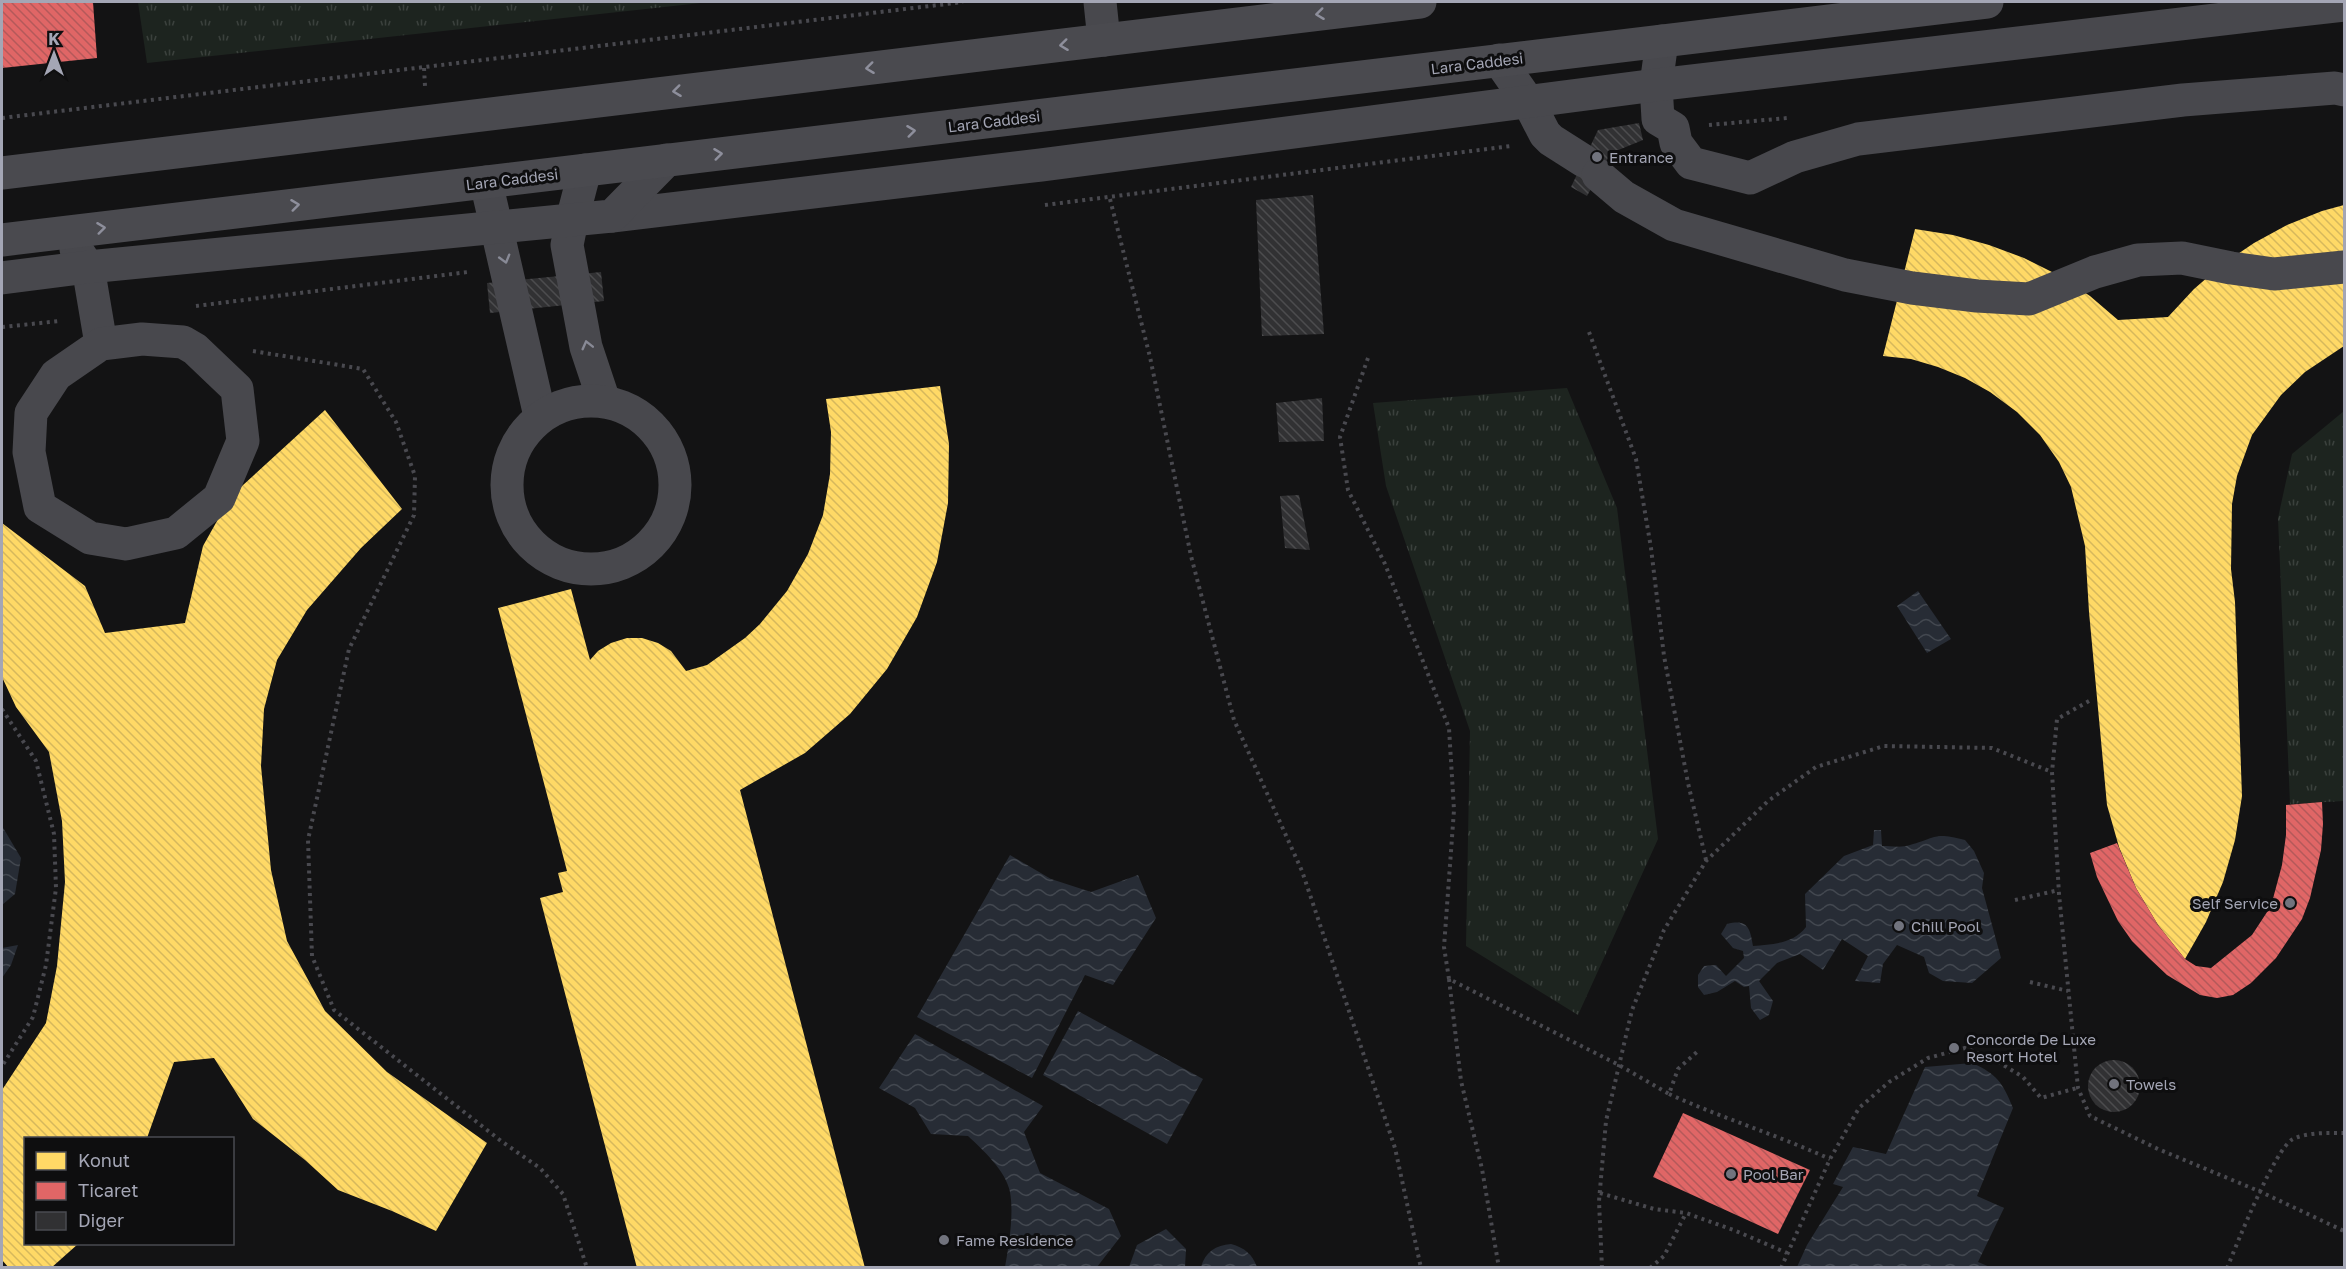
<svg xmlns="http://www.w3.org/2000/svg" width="2346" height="1269" font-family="'Golos Text',sans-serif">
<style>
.grass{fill:url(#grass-tufts)}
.water{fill:url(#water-waves)}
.homes{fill:url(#homes-back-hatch)}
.shops{fill:url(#shops-back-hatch)}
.building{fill:url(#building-back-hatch)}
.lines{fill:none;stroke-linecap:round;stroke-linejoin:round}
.path{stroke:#49494f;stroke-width:4;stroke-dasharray:3 4.5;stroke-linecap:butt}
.minor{stroke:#48484d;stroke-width:33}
.major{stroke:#4a4a4f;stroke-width:33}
.oneway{stroke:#8e8f9c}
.oneway2{stroke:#888a96}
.poi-dot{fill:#71737d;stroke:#0e0e0f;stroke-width:2}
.labels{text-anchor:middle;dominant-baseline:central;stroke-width:6;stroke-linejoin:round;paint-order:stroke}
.street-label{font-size:15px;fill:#a4a6b5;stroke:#0e0e0f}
.poi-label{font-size:15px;fill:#a4a6b5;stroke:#0e0e0f;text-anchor:start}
</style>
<defs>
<pattern id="grass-tufts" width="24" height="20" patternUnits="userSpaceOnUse" patternTransform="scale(1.5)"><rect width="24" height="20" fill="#1d241f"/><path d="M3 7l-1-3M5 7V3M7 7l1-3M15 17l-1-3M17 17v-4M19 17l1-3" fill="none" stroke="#3b413d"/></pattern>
<pattern id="water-waves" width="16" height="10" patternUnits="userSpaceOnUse" patternTransform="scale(1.5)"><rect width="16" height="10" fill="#272c35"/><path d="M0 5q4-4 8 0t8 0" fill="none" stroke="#434850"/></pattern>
<pattern id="homes-back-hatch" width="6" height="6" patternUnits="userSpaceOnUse" patternTransform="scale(1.5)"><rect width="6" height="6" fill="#ffd966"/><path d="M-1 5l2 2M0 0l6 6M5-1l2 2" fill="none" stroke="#d6b85c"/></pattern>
<pattern id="shops-back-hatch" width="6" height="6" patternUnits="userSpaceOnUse" patternTransform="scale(1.5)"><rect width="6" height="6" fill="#e06666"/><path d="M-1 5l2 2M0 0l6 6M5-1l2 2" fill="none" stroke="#b4595a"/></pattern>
<pattern id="building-back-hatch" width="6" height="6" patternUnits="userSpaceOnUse" patternTransform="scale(1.5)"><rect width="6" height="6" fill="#313133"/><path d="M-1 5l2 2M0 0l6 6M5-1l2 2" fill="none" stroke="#4c4c4e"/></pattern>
</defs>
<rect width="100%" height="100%" fill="#131314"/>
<g class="grass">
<path d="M138,2h572l-563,61z"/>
<path d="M1567,388l50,120 41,331 -80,176 -112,-69 4,-215 -84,-245 -13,-83z"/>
<path d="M2344,411v390l-54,3 -12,-286 14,-64z"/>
</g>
<g class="water">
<path d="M1918,591l33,48 -24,14 -30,-47z"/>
<path d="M2,826l19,32 -6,36 -13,11z"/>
<path d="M1874,830h7l1,16c8,0 20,2 28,-1 28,-8 24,-13 55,-5l9,11 10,22 -2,15 19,70 -29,25 -29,-2 -14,-8 -5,-16 -27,-12 -14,19 -3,19 -25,-2 13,-25 -26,-17 -19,31 -23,-16 -23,9 -18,18 14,20 -4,14 -9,5 -9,-12 -2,-22 -5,1 -9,-6 -18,11 -13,3 -6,-8v-12l6,-9 12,-1 10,11 18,-18 -1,-7 -10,-3 -12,-14 6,-10c20,-5 23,3 26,22 20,-2 40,-2 53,-19l-1,-33 39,-38 29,-11z"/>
<path d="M1010,855l41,24 40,13 47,-17 18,43 -43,67 -28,-10 -53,103 -115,-61z"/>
<path d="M18,945l-7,20 -9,13v-30z"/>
<path d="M1078,1011l125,68 -36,65 -124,-69z"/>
<path d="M915,1034l128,72 -19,26 16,41 69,36 12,27 -24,31h-92c4,-22 9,-53 5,-75 -4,-21 -27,-42 -42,-56l-37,-2 -16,-26 -36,-20z"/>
<path d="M1972,1063c25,11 31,20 41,45l-36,88 27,12 -26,54 12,5h-193l10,-22 36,-58 -10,-3 20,-37 33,7 39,-87z"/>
<path d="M1166,1229l20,20 -1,18h-56l8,-22z"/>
<path d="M1231,1244c14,4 21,10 26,23h-56c4,-15 15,-22 30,-23z"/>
</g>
<g class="homes">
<path d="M2344,205v141l-39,26 -24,23 -29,40 -15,41 -5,28 -1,65 4,33 7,194 -7,44 -12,42 -17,40 -21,37 -27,-34 -22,-37 -17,-41 -12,-42 -18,-193 -4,-66 -14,-59 -12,-25 -19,-27 -23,-23 -27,-20 -25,-14 -27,-11 -27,-8 -28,-3 32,-127 38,6 36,10 35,13 34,17 32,21 28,24 50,-3 26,-28 29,-25 31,-21 33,-18 35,-14z"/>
<path d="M940,386l9,58 -1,59 -11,59 -20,55 -30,52 -37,45 -45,39 -65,37 125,478h-228l-97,-370 23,-6 -5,-19 9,-2 -69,-263 73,-19 19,71 8,-9 13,-8 16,-5h15l16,5 13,8 15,20 21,-6 38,-27 15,-14 27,-33 21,-37 15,-39 7,-41 1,-42 -5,-33z"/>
<path d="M325,410l77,99 -41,39 -54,62 -30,50 -13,49 -3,57 10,104 16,71 38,70 62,61 100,71 -51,88 -44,-20 -54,-21 -33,-30 -52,-41 -39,-61 -40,4 -27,76h-121v106h52l-27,24h-42l-7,-8v-170l44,-67 11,-57 8,-84 -3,-61 -13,-69 -33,-45 -14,-30v-154l83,63 20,47 80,-10 18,-77 28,-50z"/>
</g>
<g class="shops">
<path d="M2,2h91l4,56 -95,10z"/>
<path d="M2322,802l1,22 -2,26 -11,48 -8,21 -26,39 -25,25 -18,12 -16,3 -17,-3 -33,-20 -18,-17 -17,-17 -14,-20 -21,-44 -7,-24 27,-10 19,45 22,37 27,34 11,7 15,2 41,-33 19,-29 11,-41 4,-30v-30z"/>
<path d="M1683,1113l127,57 -32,64 -125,-57z"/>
</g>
<g class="building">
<path d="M1639,123l4,17 -32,13 -24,43 -16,-9 27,-57z"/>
<path d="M1313,195l11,139 -62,2 -6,-136z"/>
<path d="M601,272l3,29 -114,12 -3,-30z"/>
<path d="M1322,398l2,43 -45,1 -3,-39z"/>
<path d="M1299,495l11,55 -25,-2 -5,-52z"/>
<circle cx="2114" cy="1086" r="26"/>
</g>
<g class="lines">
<g class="path">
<path d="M424,68l1,18"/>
<path d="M2,118l961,-116"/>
<path d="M1709,125l79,-7"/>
<path d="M1110,199l40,158 41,199 43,164 68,151 93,277 26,120"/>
<path d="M1045,205l466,-59"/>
<path d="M196,306l272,-34"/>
<path d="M2,327l58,-6"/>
<path d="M1589,332l47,127 15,89 13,108 24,127 18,77"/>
<path d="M253,351l110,18 33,53 19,54 -1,39 -65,134 -41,191 4,116 22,54 167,131 39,27 23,26 24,74"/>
<path d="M1368,358l-28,79 8,53 37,74 64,164 5,82 -10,137 5,32 170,86 50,29 9,-25 19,-17"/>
<path d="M2089,701l-32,18 -5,53 7,122 19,194 12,28 68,33 103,43 83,39"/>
<path d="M2,709l34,52 18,73 2,54 -10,77 -13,52 -31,49"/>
<path d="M2015,900l44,-10"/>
<path d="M1449,979l12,102 21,88 17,99"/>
<path d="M2030,982l38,9"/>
<path d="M1669,1094c53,24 108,41 161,65"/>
<path d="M1600,1193l54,16 32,4 50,18 51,22"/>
<path d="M1602,1268l-3,-67 7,-80 26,-111 32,-80 42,-69 62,-60 48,-34 68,-21 108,2 60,24"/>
<path d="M1650,1268l14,-12 22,-43"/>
<path d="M1781,1268l49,-109 29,-51 30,-26 39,-24 37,-10 30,12 28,17 18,21 36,-10"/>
<path d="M2227,1268c10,-24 48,-120 66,-129 15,-7 35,-6 51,-6"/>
</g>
<g class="minor">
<path d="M1100,2l4,38"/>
<path d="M1662,41l-6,44 2,34 15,9 3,15 15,20 59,15 45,-21 63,-18 325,-39 152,-12 9,2"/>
<path d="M1499,60l30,43 16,31 6,6 33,21"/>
<path d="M585,170l-13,50 -5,25 19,102 18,54"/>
<path d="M1598,175l26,22 50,28 171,50 67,13 65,8 52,3 66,-27 43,-12 44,-2 49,10 43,6 70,-7"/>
<path d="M486,182l54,234"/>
<path d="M612,216l429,-51 615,-80 688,-80"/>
<path d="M76,249l12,18 13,77"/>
<path d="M2,278l86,-11 524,-51 55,-56"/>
<path d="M142,339l41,3 12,7 42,40 6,52 -24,57 -43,35 -50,11 -36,-6 -50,-31 -11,-55 2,-39 25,-38 45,-31z"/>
<circle cx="591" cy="485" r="84"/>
</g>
<g class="major">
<path d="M2,173l1418,-171"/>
<path d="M2,240l1985,-238"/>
</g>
</g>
<defs><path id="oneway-chevron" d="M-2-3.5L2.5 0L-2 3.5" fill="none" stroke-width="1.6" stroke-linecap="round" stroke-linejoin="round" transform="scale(1.5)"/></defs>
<g class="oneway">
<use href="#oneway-chevron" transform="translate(1320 14) rotate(173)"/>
<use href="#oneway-chevron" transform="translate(1064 45) rotate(173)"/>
<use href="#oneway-chevron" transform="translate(870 68) rotate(173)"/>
<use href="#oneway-chevron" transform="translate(677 91) rotate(173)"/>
<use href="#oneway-chevron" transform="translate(911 131) rotate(-7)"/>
<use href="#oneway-chevron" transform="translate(718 154) rotate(-7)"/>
<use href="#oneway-chevron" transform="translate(295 205) rotate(-7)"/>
<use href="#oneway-chevron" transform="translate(101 228) rotate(-7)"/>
</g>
<g class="oneway2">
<use href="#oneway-chevron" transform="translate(505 259) rotate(74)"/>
<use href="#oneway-chevron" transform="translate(587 345) rotate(-104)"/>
</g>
<g class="poi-dot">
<circle cx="1597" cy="157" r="6"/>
<circle cx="2290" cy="903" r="6"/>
<circle cx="1899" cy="926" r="6"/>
<circle cx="1954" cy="1048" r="6"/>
<circle cx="2114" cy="1084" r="6"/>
<circle cx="1731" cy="1174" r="6"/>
<circle cx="944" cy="1240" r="6"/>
</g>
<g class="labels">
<g class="street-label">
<text transform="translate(1477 63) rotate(-7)">Lara Caddesi</text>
<text transform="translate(994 121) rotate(-7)">Lara Caddesi</text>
<text transform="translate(512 179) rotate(-7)">Lara Caddesi</text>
</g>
<g class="poi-label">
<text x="1609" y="157">Entrance</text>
<text x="2278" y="903" text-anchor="end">Self Service</text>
<text x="1911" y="926">Chill Pool</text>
<text x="1966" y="1039">Concorde De Luxe<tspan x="1966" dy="17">Resort Hotel</tspan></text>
<text x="2126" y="1084">Towels</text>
<text x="1743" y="1174">Pool Bar</text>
<text x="956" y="1240">Fame Residence</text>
</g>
</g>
<rect width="2346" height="1269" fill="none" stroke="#a4a6b5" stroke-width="6"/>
<rect x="24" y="1137" width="210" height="108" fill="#0e0e0f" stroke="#4a4b51" stroke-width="1.5"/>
<rect x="36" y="1152" width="30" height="18" fill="#ffd966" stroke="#4a4b51" stroke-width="1.5"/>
<text x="78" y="1167" font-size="18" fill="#a4a6b5">Konut</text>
<rect x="36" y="1182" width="30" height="18" fill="#e06666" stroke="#4a4b51" stroke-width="1.5"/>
<text x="78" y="1197" font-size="18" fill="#a4a6b5">Ticaret</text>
<rect x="36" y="1212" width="30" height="18" fill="#313133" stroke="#4a4b51" stroke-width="1.5"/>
<text x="78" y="1227" font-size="18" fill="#a4a6b5">Diğer</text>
<g transform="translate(54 54)" stroke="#0e0e0f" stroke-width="4.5" paint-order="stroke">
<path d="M0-4.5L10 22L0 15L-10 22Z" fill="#a4a6b5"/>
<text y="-9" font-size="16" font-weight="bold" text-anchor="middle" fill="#a4a6b5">K</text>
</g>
</svg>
